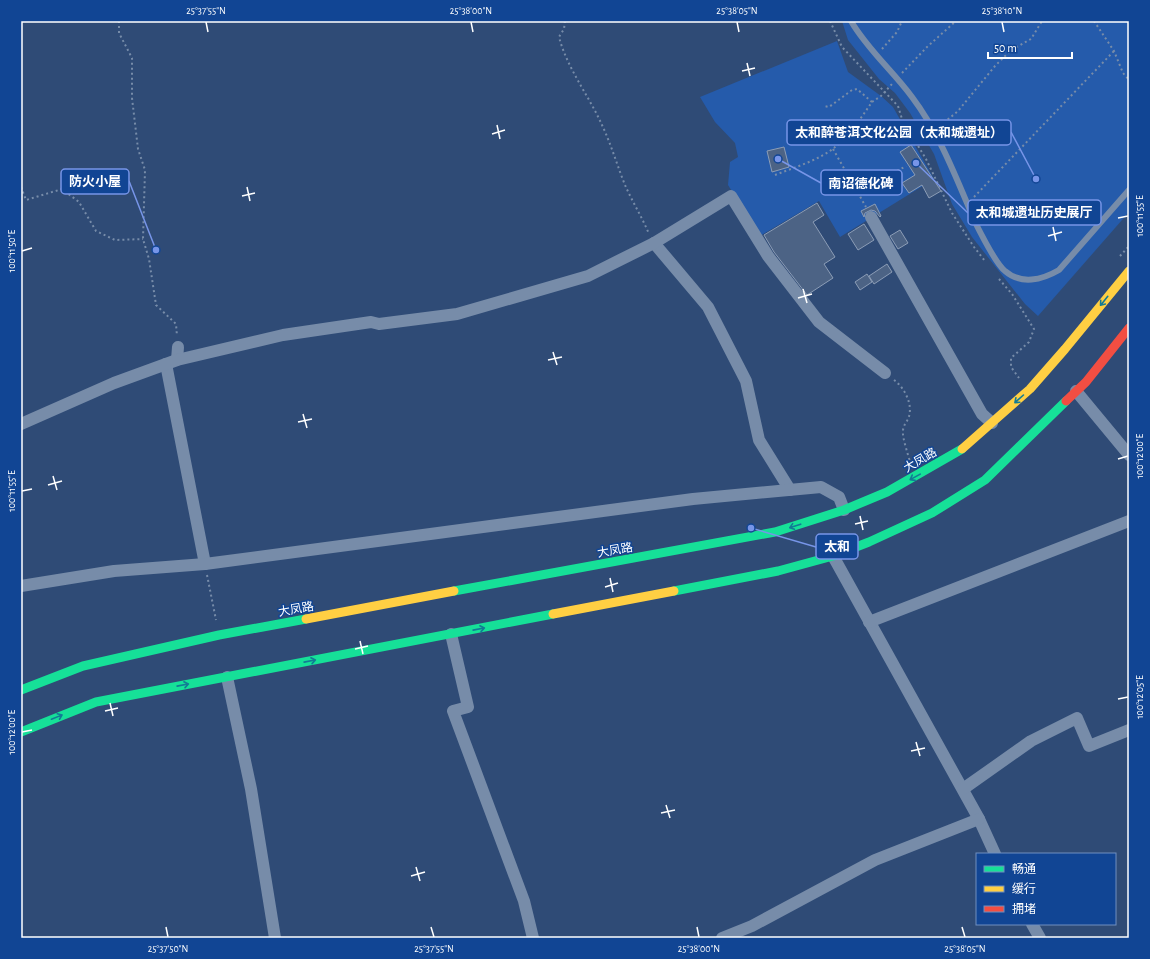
<svg xmlns="http://www.w3.org/2000/svg" width="1150" height="959" font-family="'Alegreya Sans','Noto Sans SC',sans-serif">
<style>
.green{fill:#255bab}
.building{fill:#4c6385;stroke:#8c9db6}
.lines{fill:none;stroke-linecap:round;stroke-linejoin:round}
.path{stroke:#778ca9;stroke-width:2;stroke-dasharray:2 3;stroke-linecap:butt}
.lane{stroke:#778ca9;stroke-width:6}
.street{stroke:#778ca9;stroke-width:12}
.fast{stroke:#16e098;stroke-width:9}
.slow{stroke:#ffcf43;stroke-width:9}
.jam{stroke:#f24e42;stroke-width:9}
.oneway{stroke:#137b95}
.ticks{fill:none;stroke:#fff;stroke-width:1.5}
.labels{text-anchor:middle;dominant-baseline:central;stroke-width:3;stroke-linejoin:round;paint-order:stroke}
.street-label{font-size:12px;fill:#fff;stroke:#114594}
.leader{fill:none;stroke:#7795e8;stroke-width:1.5}
.callout-dot{fill:#7795e8;stroke:#114594;stroke-width:1.5}
.callout{fill:#114594;stroke:#7795e8;stroke-width:1.5}
.callout-label{font-size:13px;text-anchor:middle;font-weight:bold;fill:#fff}
.neatline{fill:none;stroke:#fff;stroke-width:1.5}
.ticks-label{font-size:10px;text-anchor:middle;fill:#fff}
</style>
<rect width="100%" height="100%" fill="#2f4b76"/>
<g class="green">
<path d="M842,21h287v191l-91,104 -13,-12 -53,-67 -20,-33 -18,-50 -24,-41 -15,-20 -16,-14 -31,-39z"/>
<path d="M837,41l11,31 33,24 12,11 41,72 -94,58 -21,-36 -59,35 -32,-51 2,-23 8,-5 -3,-14 -20,-21 -15,-25z"/>
</g>
<g class="building">
<path d="M911,145l30,46 -12,7 -7,-13 -13,8 -7,-10 13,-8 -15,-23z"/>
<path d="M784,147l5,20 -17,5 -5,-21z"/>
<path d="M817,203l7,12 -11,7 22,35 -11,7 9,14 -26,17 -33,-43 -10,-17z"/>
<path d="M875,204l6,12 -1,1 -5,-6 -4,-1 -6,3 -1,4 -3,-6z"/>
<path d="M864,224l10,16 -16,10 -10,-16z"/>
<path d="M900,230l8,13 -10,6 -8,-13z"/>
<path d="M887,264l5,8 -18,12 -5,-8z"/>
<path d="M867,274l5,8 -12,8 -5,-8z"/>
</g>
<g class="lines">
<g class="path">
<path d="M119,21v12l13,25v40l6,51 7,21 -2,69 6,20 7,46 20,19 1,12"/>
<path d="M565,21l-1,8 -5,8c8,31 30,59 43,88 9,19 15,40 23,60 7,16 17,32 24,49"/>
<path d="M830,21l12,26 56,59 4,13 24,40 26,54 22,34 11,14"/>
<path d="M1094,21l20,30 9,22 6,7"/>
<path d="M882,49l15,-17 5,-11"/>
<path d="M902,73l25,-26 29,-26"/>
<path d="M872,102l9,-6 11,-12"/>
<path d="M940,126l18,-15 37,-45 11,-11 9,-7 16,-9 11,-18"/>
<path d="M833,149l33,58"/>
<path d="M775,175c20,-8 42,-14 59,-27 15,-12 27,-30 38,-46l-15,-13 -5,1 -23,17 -5,-1"/>
<path d="M21,187l5,13 36,-11 17,13 17,29 19,9 28,-1"/>
<path d="M858,193l48,-27"/>
<path d="M974,197l140,-146"/>
<path d="M1120,256l9,-10"/>
<path d="M999,279l13,15 22,35 -5,13 -18,16v9l8,11"/>
<path d="M894,380c11,8 20,26 14,39 -2,4 -5,7 -5,12 -1,6 5,23 7,31"/>
<path d="M207,575l9,45"/>
</g>
<path class="lane" d="M851,21c16,28 42,50 61,76 28,37 45,83 63,125 6,12 21,42 30,49 16,14 37,9 54,-1l70,-80"/>
<g class="street">
<path d="M871,217l111,197 10,9"/>
<path d="M654,243l54,64 38,74 13,59 31,50"/>
<path d="M177,360l1,-13"/>
<path d="M166,364l39,200"/>
<path d="M1076,391l53,64"/>
<path d="M21,424l93,-41 63,-23 106,-25 88,-13 8,2 78,-10 131,-38 66,-33 77,-47 37,60 51,66 66,51"/>
<path d="M833,556l146,263 16,35"/>
<path d="M21,586l93,-15 91,-7 488,-65 128,-12 18,10 5,13"/>
<path d="M869,622l260,-101"/>
<path d="M451,634l17,73 -15,4 71,190 9,37"/>
<path d="M227,677l24,112 24,149"/>
<path d="M963,789l68,-48 46,-23 12,28 40,-16"/>
<path d="M1032,924l8,14"/>
<path d="M722,938l30,-12 123,-66 104,-41"/>
</g>
<g class="fast">
<path d="M454,591l321,-59 69,-22 43,-18 75,-43"/>
<path d="M674,591l104,-20 55,-15 36,-14 63,-29 53,-33 81,-79"/>
<path d="M21,690l62,-24 136,-31 87,-16"/>
<path d="M21,732l75,-30 457,-88"/>
</g>
<g class="slow">
<path d="M962,449l68,-60 35,-40 64,-78"/>
<path d="M553,614l121,-23"/>
<path d="M306,619l148,-28"/>
</g>
<path class="jam" d="M1066,401l20,-19 43,-54"/>
</g>
<defs><path id="oneway-shaft" d="M-6 0H5M1.5-3L5.5 0L1.5 3" fill="none" stroke-width="1.6" stroke-linecap="round" stroke-linejoin="round"/></defs>
<g class="oneway">
<use href="#oneway-shaft" transform="translate(1104 301) rotate(129)"/>
<use href="#oneway-shaft" transform="translate(1019 399) rotate(138)"/>
<use href="#oneway-shaft" transform="translate(915 477) rotate(151)"/>
<use href="#oneway-shaft" transform="translate(795 526) rotate(162)"/>
<use href="#oneway-shaft" transform="translate(479 629) rotate(-11)"/>
<use href="#oneway-shaft" transform="translate(310 661) rotate(-11)"/>
<use href="#oneway-shaft" transform="translate(183 685) rotate(-11)"/>
<use href="#oneway-shaft" transform="translate(57 717) rotate(-22)"/>
</g>
<path class="ticks" d="M206,22l2,10M471,22l2,10M737,22l2,10M1002,22l2,10M747,63l3,13M742,71l13,-3M497,125l3,14M492,134l13,-4M247,187l3,14M242,196l13,-3M1118,218l10,-2M1053,227l3,14M1048,236l14,-4M22,251l10,-3M803,289l4,14M798,298l14,-4M553,352l4,13M548,360l14,-3M303,414l4,14M298,422l14,-3M1118,459l10,-3M53,476l4,14M48,485l14,-4M22,491l10,-2M860,516l3,14M855,524l13,-3M610,578l3,14M605,587l13,-4M360,641l3,13M355,649l13,-3M1118,699l10,-2M110,703l3,13M105,711l13,-3M22,732l10,-2M916,742l4,14M911,751l14,-3M666,805l4,13M661,813l14,-3M416,867l4,14M411,876l14,-4M166,927l2,10M431,927l3,10M697,927l2,10M962,927l3,10"/>
<g class="labels">
<g class="street-label">
<text transform="translate(920 460) rotate(-30)">大凤路</text>
<text transform="translate(615 550) rotate(-10)">大凤路</text>
<text transform="translate(296 609) rotate(-10)">大凤路</text>
</g>
</g>
<path class="leader" d="M1036 179L1011 132M156 250L129 181M778 159L821 183M916 163L968 213M751 528L816 547"/>
<g class="callout-dot">
<circle cx="1036" cy="179" r="4"/>
<circle cx="156" cy="250" r="4"/>
<circle cx="778" cy="159" r="4"/>
<circle cx="916" cy="163" r="4"/>
<circle cx="751" cy="528" r="4"/>
</g>
<g class="callout">
<rect x="787" y="120" width="224" height="25" rx="4"/>
<rect x="61" y="169" width="68" height="25" rx="4"/>
<rect x="821" y="170" width="81" height="25" rx="4"/>
<rect x="968" y="200" width="133" height="25" rx="4"/>
<rect x="816" y="534" width="42" height="25" rx="4"/>
</g>
<g class="callout-label">
<text x="899" y="137">太和醉苍洱文化公园（太和城遗址）</text>
<text x="95" y="186">防火小屋</text>
<text x="861" y="188">南诏德化碑</text>
<text x="1034" y="217">太和城遗址历史展厅</text>
<text x="837" y="551">太和</text>
</g>
<rect width="1150" height="959" fill="none" stroke="#114594" stroke-width="44"/>
<rect x="976" y="853" width="140" height="72" fill="#114594" stroke="#708fbf"/>
<rect x="984" y="866" width="20" height="6" fill="#16e098" stroke="#708fbf"/>
<text x="1012" y="873" font-size="12" fill="#ffffff">畅通</text>
<rect x="984" y="886" width="20" height="6" fill="#ffcf43" stroke="#708fbf"/>
<text x="1012" y="893" font-size="12" fill="#ffffff">缓行</text>
<rect x="984" y="906" width="20" height="6" fill="#f24e42" stroke="#708fbf"/>
<text x="1012" y="913" font-size="12" fill="#ffffff">拥堵</text>
<path d="M988 52v6h84v-6" fill="none" stroke="#ffffff" stroke-width="2"/>
<text x="994" y="52" font-size="12" fill="#ffffff" stroke="#114594" stroke-width="3" paint-order="stroke">50 m</text>
<rect x="22" y="22" width="1106" height="915" class="neatline"/>
<g class="ticks-label">
<text x="206" y="14">25°37'55"N</text>
<text x="471" y="14">25°38'00"N</text>
<text x="737" y="14">25°38'05"N</text>
<text x="1002" y="14">25°38'10"N</text>
<text transform="translate(1139 216) rotate(-90)" y="4">100°11'55"E</text>
<text transform="translate(11 251) rotate(-90)" y="4">100°11'50"E</text>
<text transform="translate(1139 456) rotate(-90)" y="4">100°12'00"E</text>
<text transform="translate(11 491) rotate(-90)" y="4">100°11'55"E</text>
<text transform="translate(1139 697) rotate(-90)" y="4">100°12'05"E</text>
<text transform="translate(11 732) rotate(-90)" y="4">100°12'00"E</text>
<text x="168" y="952">25°37'50"N</text>
<text x="434" y="952">25°37'55"N</text>
<text x="699" y="952">25°38'00"N</text>
<text x="965" y="952">25°38'05"N</text>
</g>
</svg>
